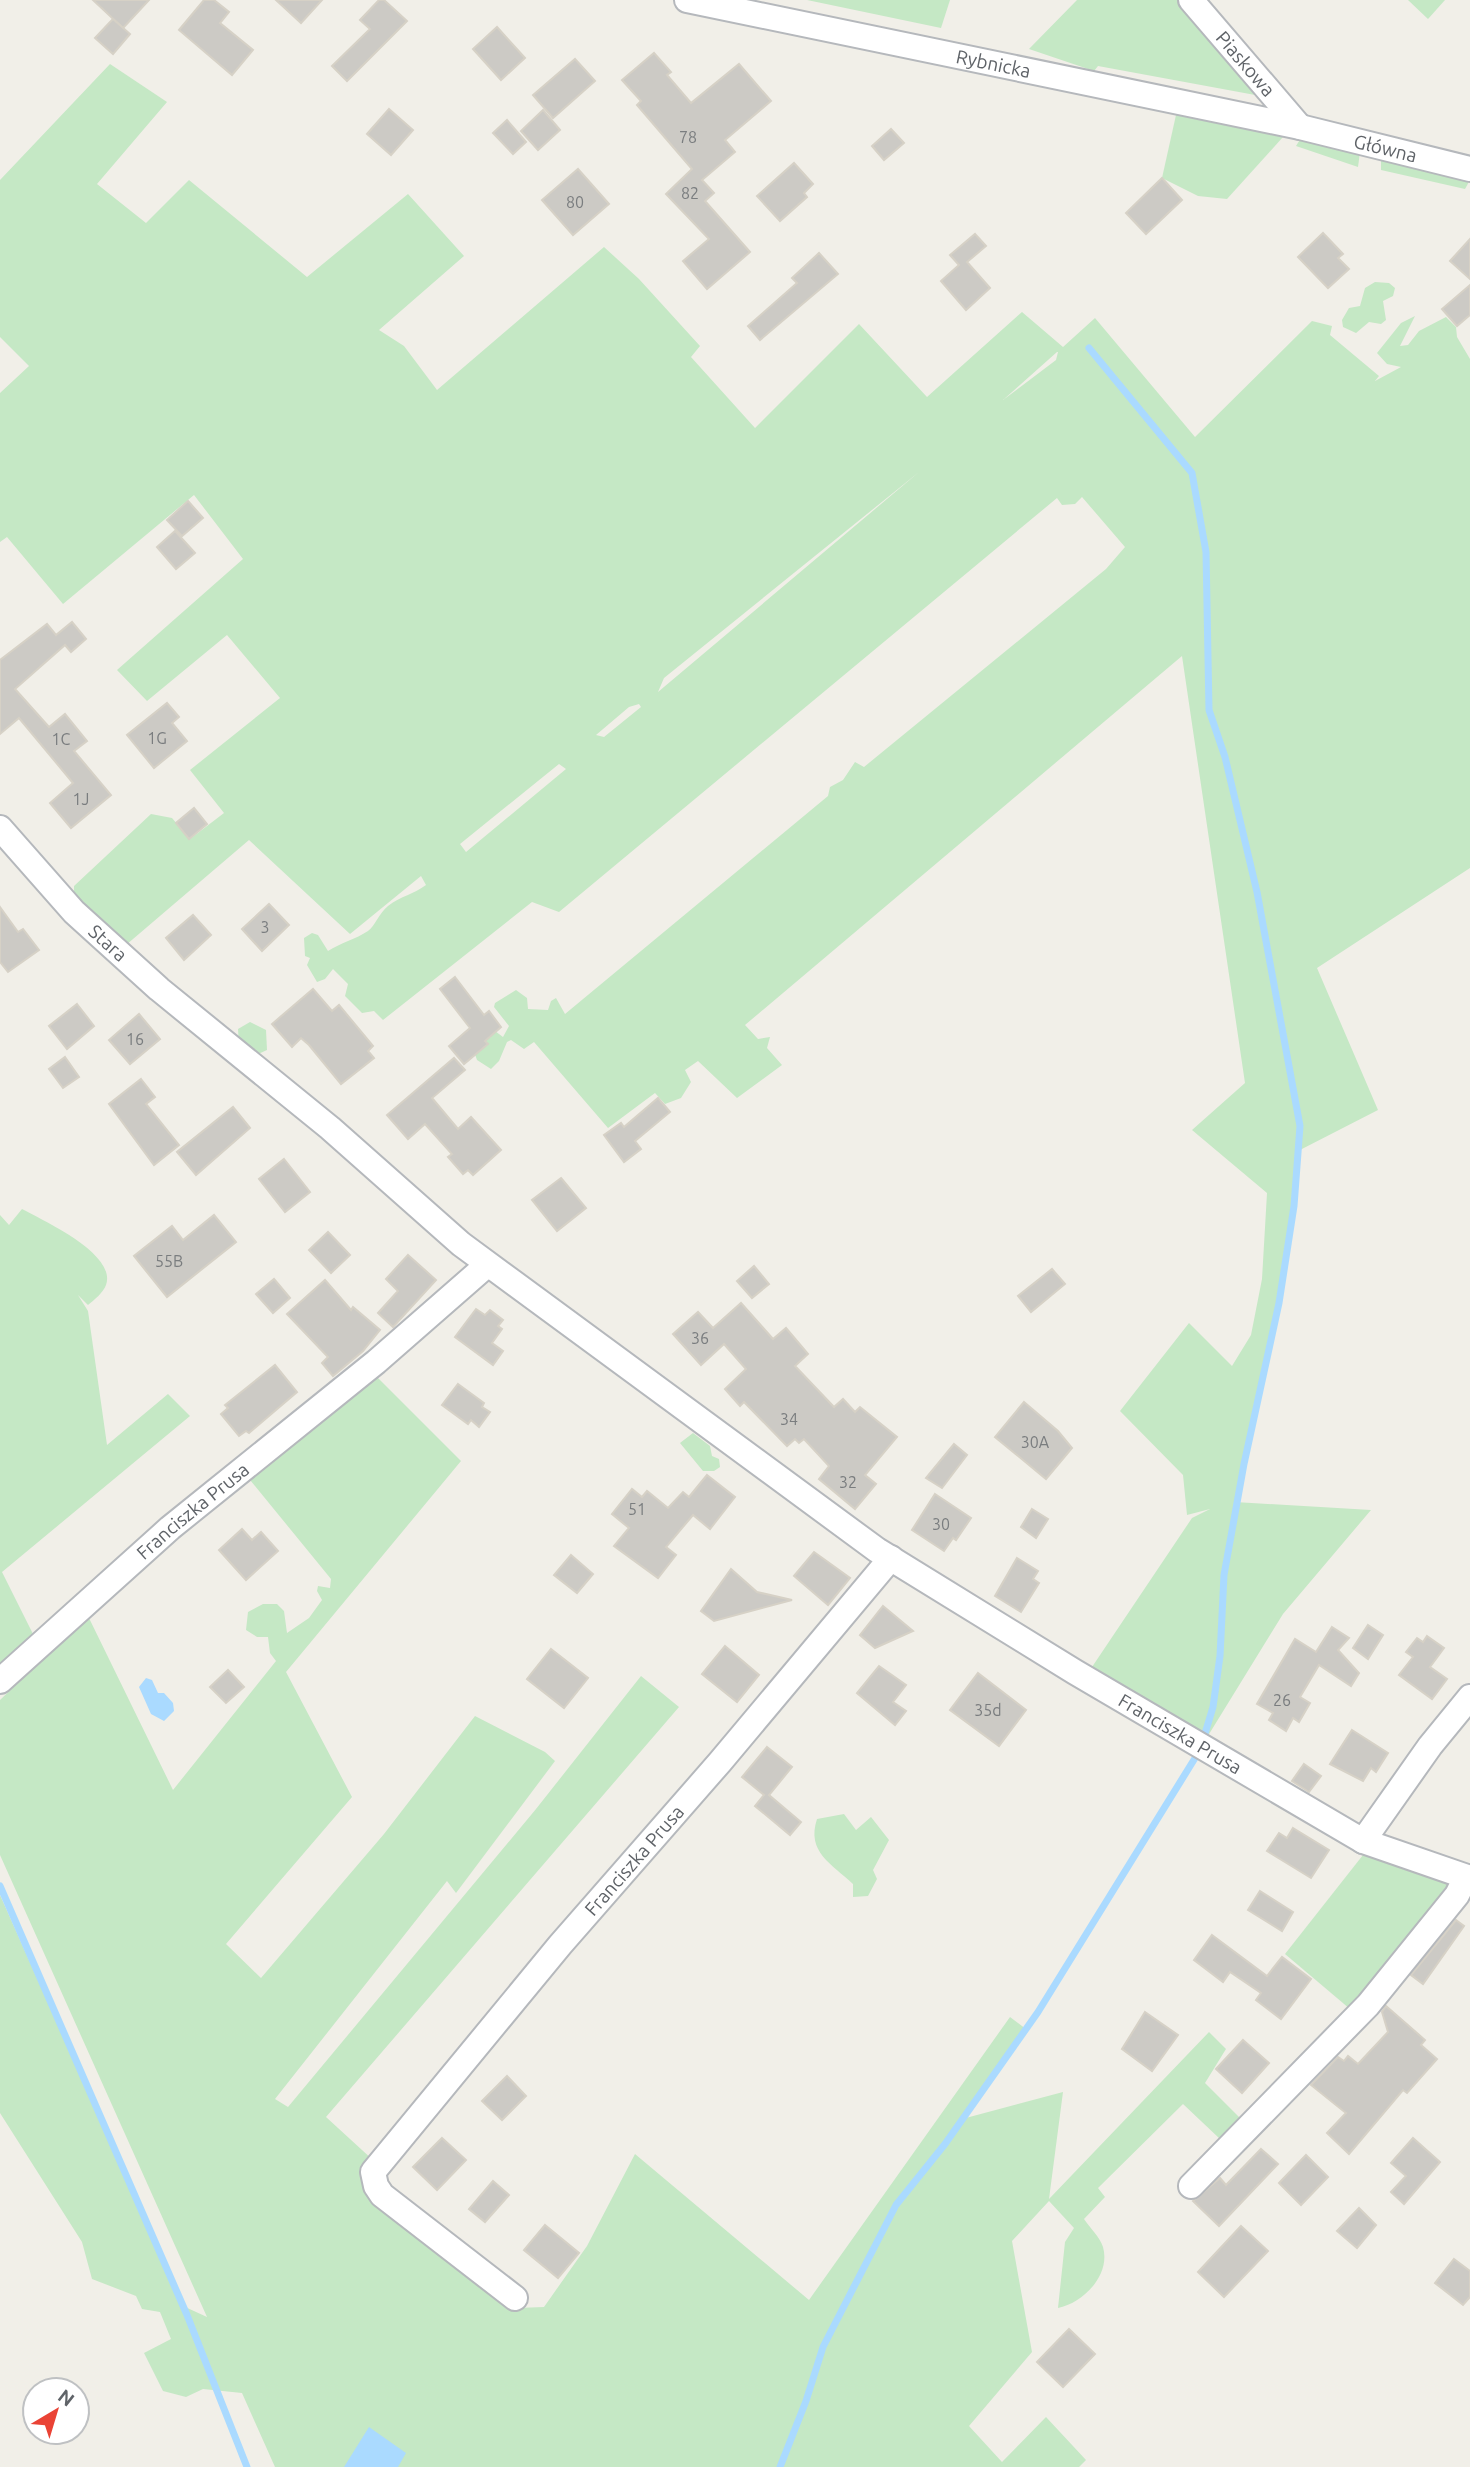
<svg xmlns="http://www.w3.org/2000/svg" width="1470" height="2467" font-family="Ubuntu,sans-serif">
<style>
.green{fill:#c5e8c5;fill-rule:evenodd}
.water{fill:#aadaff}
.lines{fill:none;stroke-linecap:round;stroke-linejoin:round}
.stream{stroke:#aadaff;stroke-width:7}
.building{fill:#cccac5;stroke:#d6d1c6;stroke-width:2}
.minor-casing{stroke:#b5b8bc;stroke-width:28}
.minor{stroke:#fff;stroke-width:24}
.labels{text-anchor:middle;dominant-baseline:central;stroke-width:5;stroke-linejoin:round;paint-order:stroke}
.number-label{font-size:16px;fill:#7a7d7f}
.street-label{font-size:19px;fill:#5f6368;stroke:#fff}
</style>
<rect width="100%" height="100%" fill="#f1efe8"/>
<g class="green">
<path d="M807,0h143l-9,28z"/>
<path d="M1077,0h101l88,97 -168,-31 -4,5 -65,-22z"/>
<path d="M1408,0h37l-17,19z"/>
<path d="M110,64l57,38 -70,82 49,39 43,-43 118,97 101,-83 56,62 -85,74 25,16 33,44 167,-143 35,32 61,67 -9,11 64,71 104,-104 68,73 95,-85 41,35 32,-29 100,119 117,-116 20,5 -2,9 49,41 -4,5 26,-14 -14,-3 -10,-11 24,-30 14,-7 -15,30 8,-1 11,-14 27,-14 10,10 1,10 13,22v509l-153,100 61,142 -80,41 -13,114 -48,236 -2,1 136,8 -88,104 -77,125 -116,-69 102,-152 18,-9 -23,6 -4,-40 -63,-64 69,-88 43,43 19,-31 11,-56 5,-86 -75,-63 53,-47 -63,-427 -437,369 13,14 12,-2 -3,11 15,17 -45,33 -39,-37 -13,9 6,12 -10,16 -16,6 -10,-11 -47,35 -74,-86 -10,7 -13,-9 -4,2 -8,19 -8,8 -14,-9 -5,-14 23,-15 8,6 6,-11 -15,-19 1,-4 21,-13 11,8 1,11 20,1 3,-9 5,-3 9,16 263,-218 2,-9 13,-7 12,-18 9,5 242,-198 19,-22 -43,-50 -7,7 -13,1 -5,-7 -498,414 -27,-10 -149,118 -9,-9 -12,2 -17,-17 3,-12 -15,-15 -8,10 -8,3 -10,-17 3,-7 -5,-2 -1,-18 8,-5 6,2 10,16c12,-8 28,-12 40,-20 7,-5 11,-18 20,-25 13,-10 26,-12 38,-21l-5,-9 -71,58 -101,-94 -123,105 -52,-52v-7l77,-72 21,4 18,21 34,-26 -34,-43 90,-72 -53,-63 -80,66 -30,-31 126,-111 -49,-64 -131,109 -56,-67 -7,5v-149l29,-27 -29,-29v-157zM1058,352l-2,8 -53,40 54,-48zM919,472l-261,220 6,-14zM639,704l2,3 -37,30 -8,-2 33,-28zM559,764l7,5 -100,83 -6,-8z"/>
<path d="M1176,115l107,22 -56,62 -29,-3 -36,-18z"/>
<path d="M1301,138l59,14 -2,15 -62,-21z"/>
<path d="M1381,156l89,24 -5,9 -84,-19z"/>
<path d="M1375,282l14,1 6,5 -2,8 -10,5 3,19 -5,4 -12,-2 -13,11 -13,-6 -1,-7 7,-12 11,-2 5,-18z"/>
<path d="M250,1022l16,8 1,20 -11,5 -17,-10 -1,-16z"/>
<path d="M22,1209c22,12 95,45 84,76 -3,8 -12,15 -18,20l-10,-10 10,16 19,134 61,-51 22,22 -188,156 34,68 -36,35v-460l9,10z"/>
<path d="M372,1372l89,89 -175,211 66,125 -126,147 35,34 123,-144 91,-118 70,36 10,9 -99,132 -9,-12 -172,218 13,8 248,-298 105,-133 38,31 -353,410 48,44 -8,12 151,135 27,-1 43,-61 48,-92 174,146 201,-283 16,12 -64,90 101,-27 -14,107 160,-167 17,17 -21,34 44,44 -29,12 -37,-35 -85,84 7,9 -21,22c5,8 16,18 19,28 8,28 -20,56 -45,61l7,-66 9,-14 -25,-27 -37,40 20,111 -63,74 33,36 44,-45 40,43 -7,7h-804l-33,-74 -39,-4 -17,8 -23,-6 -19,-38 27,-14 -11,-27 -18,-3 -6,-13 -44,-17 -10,-37 -82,-129v-218l183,411 24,11 -207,-462v-155l88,-84 85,174 103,-129 -6,-8 -2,-16h-11l-11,-7 2,-18 15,-8h14l7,7 3,22 22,-15 13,-18 -5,-9 1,-5 12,2 1,-9 -85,-104z"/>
<path d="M693,1433l17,13 2,10 7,3 1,8 -6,4h-11l-23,-28z"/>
<path d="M844,1814l12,16 15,-13 18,23 -16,30 4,9 -9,17 -15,1v-13c-21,-20 -47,-32 -36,-65z"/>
<path d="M1363,1855l92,26 -105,128 -65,-55z"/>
</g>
<g class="water">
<path d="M146,1678l6,2 6,13h6l9,10 1,8 -10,10 -13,-7 -12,-27z"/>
<path d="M369,2427l37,26 -8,14h-54z"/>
</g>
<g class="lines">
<g class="stream">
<path d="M0,1886l187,429 60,152"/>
<path d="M780,2467l26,-66 17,-54 73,-142 49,-61 93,-132 162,-262 13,-43 7,-51 4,-81 20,-111 35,-161 15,-97 6,-80 -43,-234 -32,-135 -16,-47 -3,-158 -14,-79 -103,-125"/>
</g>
</g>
<g class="building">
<path d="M93,0h56l-26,28z"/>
<path d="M204,0h10l15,12 -9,11 33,27 -21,25 -53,-45z"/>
<path d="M276,0h46l-21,23z"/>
<path d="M379,0h5l23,21 -60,60 -15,-15 38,-37 -10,-9z"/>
<path d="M113,19l17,15 -17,20 -18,-16z"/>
<path d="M497,27l28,31 -24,22 -28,-31z"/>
<path d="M654,53l17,19 -4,3 24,28 48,-39 32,37 -46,39 10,12 -33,28 12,13 -9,8 45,51 -43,37 -24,-28 26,-22 -43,-45 26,-25 -55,-64 4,-4 -19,-21z"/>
<path d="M575,59l20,22 -42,37 -20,-23z"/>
<path d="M389,109l24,21 -22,25 -24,-21z"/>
<path d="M543,110l17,20 -22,20 -17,-19z"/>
<path d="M507,120l19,22 -13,12 -20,-21z"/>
<path d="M891,129l13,14 -20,17 -12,-14z"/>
<path d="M794,163l19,21 -9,9 3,4 -27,24 -23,-25z"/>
<path d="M578,169l31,35 -36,31 -31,-35z"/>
<path d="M1162,178l20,22 -36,34 -20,-21z"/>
<path d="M1323,233l20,21 -5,4 11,11 -21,19 -30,-31z"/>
<path d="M975,234l11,12 -19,16 23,26 -24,22 -25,-29 18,-16 -9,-10z"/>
<path d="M1470,239v40l-20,-18z"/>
<path d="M819,253l19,21 -78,66 -12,-14 49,-43 -5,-5z"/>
<path d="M1470,285v30l-13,11 -15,-17z"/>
<path d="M188,501l15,17 -21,18 -15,-16z"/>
<path d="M175,531l20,22 -19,16 -19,-22z"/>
<path d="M72,622l14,17 -15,13 -6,-7 -50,44 34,38 16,-13 22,27 -13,10 37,44 -40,33 -21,-25 23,-20 -54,-65 -19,16v-74l47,-36 9,11z"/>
<path d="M167,703l12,14 -7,6 15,18 -33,27 -27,-33z"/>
<path d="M194,808l13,16 -18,15 -13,-16z"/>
<path d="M269,904l20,21 -27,26 -20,-22z"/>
<path d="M0,907l18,25 5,-3 16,21 -31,22 -8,-10z"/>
<path d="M193,915l18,20 -27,25 -18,-22z"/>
<path d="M455,977l29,38 5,-4 12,16 -16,14 3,3 -24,20 -15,-18 21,-18 -30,-39z"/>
<path d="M313,989l19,22 7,-6 34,41 -5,5 6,7 -33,26 -32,-39 -8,-7 -9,9 -20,-23z"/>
<path d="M77,1004l17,22 -27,23 -18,-23z"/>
<path d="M139,1014l21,25 -30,25 -21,-24z"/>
<path d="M65,1057l14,20 -16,11 -14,-19z"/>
<path d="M454,1058l11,12 -33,28 26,31 13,-12 30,33 -28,25 -5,-5 -5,4 -15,-17 4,-3 -27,-30 -17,15 -21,-24z"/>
<path d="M141,1079l14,18 -9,7 33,41 -25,20 -45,-61z"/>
<path d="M658,1098l12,14 -35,29 6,8 -17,13 -20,-27 17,-12 3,4z"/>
<path d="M233,1107l17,21 -54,47 -19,-23z"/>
<path d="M284,1159l26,33 -25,20 -26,-33z"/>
<path d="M561,1178l25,30 -29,23 -25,-31z"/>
<path d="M214,1215l22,27 -69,55 -33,-41 38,-30 11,14z"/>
<path d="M328,1232l22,23 -19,18 -22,-23z"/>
<path d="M408,1255l28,25 -43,47 -15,-14 20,-22 -12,-12z"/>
<path d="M754,1266l15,18 -17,14 -15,-17z"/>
<path d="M1052,1269l13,15 -34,28 -13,-16z"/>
<path d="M274,1279l16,19 -17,15 -17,-19z"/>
<path d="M325,1280l26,30 2,-3 27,23 -17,21 -30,25 -11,-13 6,-6 -41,-43z"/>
<path d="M741,1303l32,36 13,-11 22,26 -13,12 39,41 9,-8 12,13 5,-5 37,30 -32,38 11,9 -21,25 -36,-30 10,-13 -25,-27 -5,4 -4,-4 -8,7 -43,-44 -4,4 -15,-17 21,-20 -22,-25 -23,21 -28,-31 25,-22 15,16z"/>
<path d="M476,1309l9,6 5,-5 13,10 -5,6 4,3 -10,14 11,8 -10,14 -38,-28z"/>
<path d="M275,1365l22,27 -48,41 -3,-2 -7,5 -18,-22 7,-6 -3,-3z"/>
<path d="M458,1384l26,19 -2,4 8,5 -11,15 -8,-7 -3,4 -26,-19z"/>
<path d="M1024,1402l34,29 14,17 -26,31 -51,-42z"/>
<path d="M954,1444l13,11 -25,33 -16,-10z"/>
<path d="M707,1475l28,22 -25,32 -17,-14 -27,32 10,8 -18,23 -44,-32 15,-18 -17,-14 20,-25 10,8 5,-6 21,17 15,-16 6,5z"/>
<path d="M935,1494l36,24 -15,22 -3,-2 -9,13 -32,-21z"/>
<path d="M1032,1509l16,10 -12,19 -15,-11z"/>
<path d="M242,1529l10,11 9,-8 17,19 -32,29 -27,-30z"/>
<path d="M814,1552l36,26 -22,27 -34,-29z"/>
<path d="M571,1555l22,19 -16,19 -23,-18z"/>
<path d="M1017,1558l21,13 -5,8 6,4 -18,29 -26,-16z"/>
<path d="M731,1569l26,23 35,8 -78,21 -13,-10z"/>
<path d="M883,1606l30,25 -38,17 -15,-13z"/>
<path d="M1368,1625l15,10 -15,24 -15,-11z"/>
<path d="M1332,1627l17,11 -11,12 21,23 -8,13 -32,-21 -19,32 10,6 -11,19 -6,-4 -7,13 -17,-11 4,-7 -16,-9 38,-65 21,13z"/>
<path d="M1427,1636l17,12 -14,19 17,12 -15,20 -33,-24 14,-18 -7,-5 11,-14 6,4z"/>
<path d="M725,1646l34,29 -22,27 -35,-28z"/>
<path d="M551,1649l37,29 -24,30 -37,-29z"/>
<path d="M879,1666l27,19 -13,17 13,9 -11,14 -38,-32z"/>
<path d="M228,1670l16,17 -18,16 -16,-16z"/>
<path d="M978,1673l48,37 -27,36 -49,-36z"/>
<path d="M1352,1730l36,23 -12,19 -5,-4 -8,13 -33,-17z"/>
<path d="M767,1747l25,20 -23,28 32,27 -11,13 -35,-29 9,-11 -22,-18z"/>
<path d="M1304,1764l17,12 -12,16 -17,-11z"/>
<path d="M1293,1828l36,22 -18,28 -44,-27 12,-18 8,5z"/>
<path d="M1260,1891l33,21 -11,19 -34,-21z"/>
<path d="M1456,1920l8,6 -41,58 -12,-9z"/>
<path d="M1212,1935l55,41 15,-19 29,22 -30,40 -25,-19 5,-7 -31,-21 -7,10 -29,-22z"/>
<path d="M1386,2006l39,34 -4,5 16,14 -30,34 -4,-3 -54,64 -22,-21 19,-20 -35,-28 27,-28 6,4 4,-5 10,8 30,-32 -6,-20z"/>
<path d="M1145,2012l33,23 -26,36 -30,-22z"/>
<path d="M1243,2040l26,23 -27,30 -26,-24z"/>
<path d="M507,2076l19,20 -24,24 -20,-19z"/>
<path d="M442,2138l24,22 -29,30 -24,-23z"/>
<path d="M1413,2138l27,24 -36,42 -13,-12 15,-16 -15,-13z"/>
<path d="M1261,2149l17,15 -59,62 -26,-25 27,-23 6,7z"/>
<path d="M1306,2155l22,22 -27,28 -22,-22z"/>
<path d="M493,2181l16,14 -24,27 -16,-13z"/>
<path d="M1359,2208l17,17 -19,23 -20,-17z"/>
<path d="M545,2225l34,28 -21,25 -34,-28z"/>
<path d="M1241,2226l27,25 -44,46 -26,-25z"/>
<path d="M1454,2259l16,12v26l-7,8 -28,-22z"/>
<path d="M1069,2329l26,25 -32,33 -26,-25z"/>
</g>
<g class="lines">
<g class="minor-casing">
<g id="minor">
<path id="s1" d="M687,0l613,127 170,42"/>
<path id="s2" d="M1191,0l109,127"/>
<path id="s3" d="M0,828l74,84 85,77 171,139 131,116 416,306 198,122 288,169 107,37"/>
<path id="s4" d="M0,1681l170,-153 206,-166 111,-97"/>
<path d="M1363,1841l67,-95 40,-49"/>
<path d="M1191,2186l177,-181 89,-110 9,-18"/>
<path id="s5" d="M515,2298l-133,-103 -6,-9 -3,-14 187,-227 160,-183 171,-204"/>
</g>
</g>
<use href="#minor" class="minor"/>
</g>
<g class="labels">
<g class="number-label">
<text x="688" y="137">78</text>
<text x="690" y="193">82</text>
<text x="575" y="202">80</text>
<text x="157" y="738">1G</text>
<text x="61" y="739">1C</text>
<text x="81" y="799">1J</text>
<text x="265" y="927">3</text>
<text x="135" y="1039">16</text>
<text x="169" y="1261">55B</text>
<text x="700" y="1338">36</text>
<text x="789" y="1419">34</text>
<text x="1035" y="1442">30A</text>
<text x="848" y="1482">32</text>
<text x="637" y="1509">51</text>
<text x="941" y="1524">30</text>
<text x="1282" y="1700">26</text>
<text x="988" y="1710">35d</text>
</g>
<g class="street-label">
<text stroke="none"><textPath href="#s1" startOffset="313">Rybnicka</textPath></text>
<text stroke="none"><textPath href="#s2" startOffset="84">Piaskowa</textPath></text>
<text stroke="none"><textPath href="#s1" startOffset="714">Główna</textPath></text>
<text stroke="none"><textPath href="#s3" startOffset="158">Stara</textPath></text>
<text stroke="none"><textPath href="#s4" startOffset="257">Franciszka Prusa</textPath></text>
<text stroke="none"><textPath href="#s3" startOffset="1493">Franciszka Prusa</textPath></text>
<text stroke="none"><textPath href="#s5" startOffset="600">Franciszka Prusa</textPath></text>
</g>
</g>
<g transform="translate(56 2411) rotate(38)"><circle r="33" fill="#ffffff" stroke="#bfc1c3" stroke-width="2"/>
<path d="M0-5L12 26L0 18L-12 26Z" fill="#ea4335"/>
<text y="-10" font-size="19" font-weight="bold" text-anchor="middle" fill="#5f6368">N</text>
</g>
</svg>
